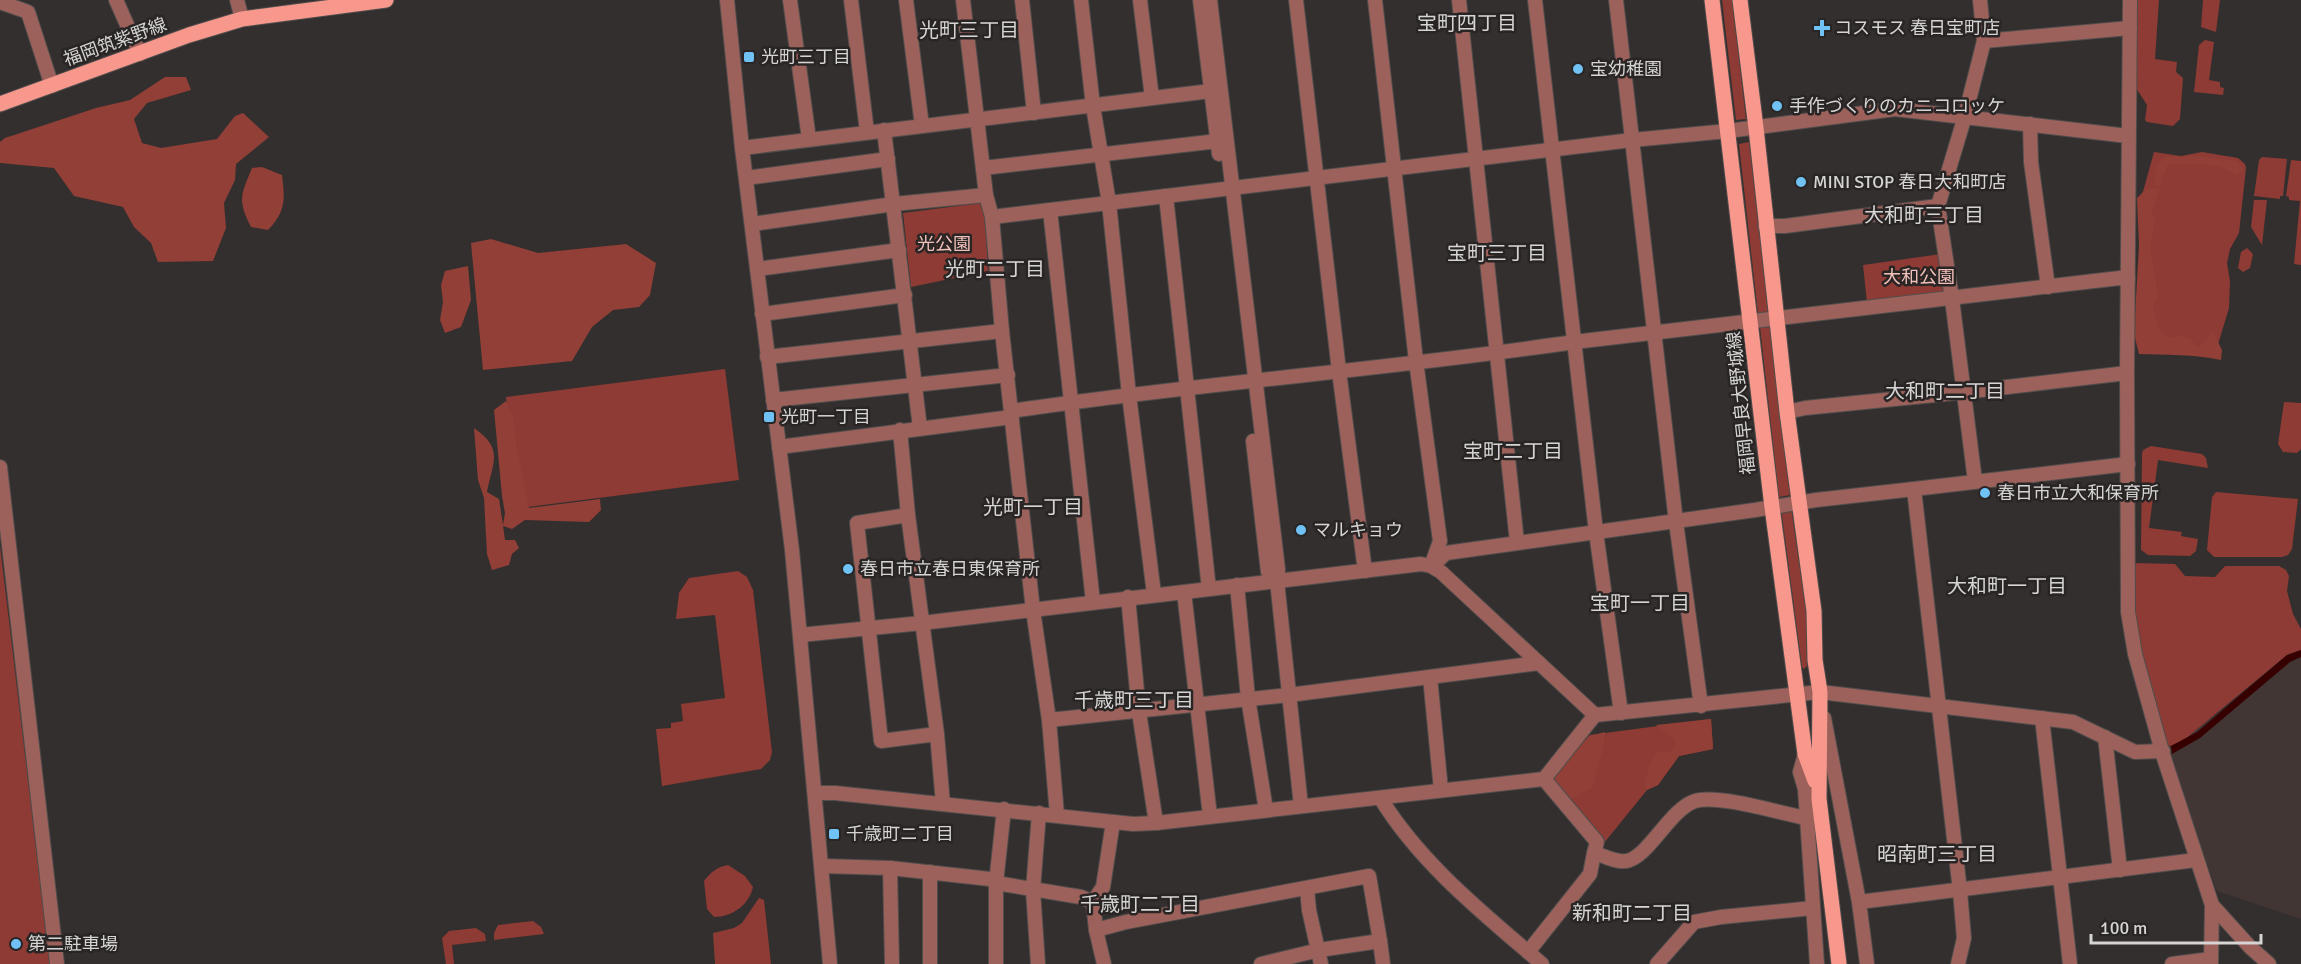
<svg xmlns="http://www.w3.org/2000/svg" width="2301" height="964" font-family="Signika,'Noto Sans JP',sans-serif">
<style>
.built{fill:#423635}
.green{fill:#8d3b34}
.forest{fill:#913f37}
.water{fill:#360000}
.lines{fill:none;stroke-linecap:round;stroke-linejoin:round}
.minor-casing{stroke:#514d4c;stroke-width:16}
.major-casing{stroke:#514d4c;stroke-width:17}
.minor{stroke:#9c615a;stroke-width:14}
.major{stroke:#f8988c;stroke-width:15}
.poi-dot{fill:#70c2f4;stroke:#292525;stroke-width:2}
.labels{text-anchor:middle;dominant-baseline:central;stroke-width:5;stroke-linejoin:round;paint-order:stroke}
.poi-label{font-size:18px;fill:#d7d4d4;stroke:#292525;text-anchor:start}
.street-label{font-size:18px;fill:#d7d4d4;stroke:#292525}
.park-label{font-size:18px;fill:#f2c1ba;stroke:#292525}
.neighbourhood-label{font-size:20px;fill:#d7d4d4;stroke:#292525}
</style>
<rect width="100%" height="100%" fill="#332f2e"/>
<path class="built" d="M2296,655l5,1v263l-84,-28 -51,-139z"/>
<g class="green">
<path d="M1722,0h10l14,119 -10,1z"/>
<path d="M2136,0h23l-4,59 22,3 -1,10 7,6 -3,41 -7,7 -26,-4 -2,-2 2,-15 -13,-20z"/>
<path d="M2203,0h17l-4,32 -15,-5z"/>
<path d="M2205,40l9,2 -5,38 11,2v5l4,1 -1,7 -29,-3 5,-47z"/>
<path d="M1749,142l20,171 -11,1 -19,-170z"/>
<path d="M2154,152l27,4 21,-4 36,6 7,6 1,4 -7,65 -9,16 -3,14 3,18 -1,27 -13,43 -77,-2v-143z"/>
<path d="M2262,157l25,2 -4,37h-3v3l-26,-3 5,-36z"/>
<path d="M2291,160l10,1v104l-7,-1 6,-63 -11,-1v-3l-3,-1z"/>
<path d="M2254,200h13l-5,45 -11,-18z"/>
<path d="M981,203l4,14 3,54 -77,16 -8,-74z"/>
<path d="M2247,248l6,6 -3,14 -7,4 -5,-4 3,-16z"/>
<path d="M1941,254l5,40 -79,9 -4,-38z"/>
<path d="M1770,325l20,170 -11,2 -19,-170z"/>
<path d="M725,369l14,111 -219,28 -14,-111z"/>
<path d="M2284,402l17,1v46l-4,4 -14,-1 -5,-8z"/>
<path d="M2151,446l51,8 4,4 2,10 -50,-8 -9,68 33,4 -1,4 17,3 -2,12 -6,5 -42,-1 -7,-5 1,-96 1,-4z"/>
<path d="M2216,492l82,7 -6,50 -4,6 -6,2h-68l-7,-7 5,-53z"/>
<path d="M1791,507l15,103 1,56 -3,3 -2,-2 -21,-159z"/>
<path d="M0,546l50,418h-50z"/>
<path d="M2132,563l43,1 10,12 30,1 10,-11h54l7,4 3,6 -2,15 6,23 8,15v21l-14,5 -103,85 -16,7 -28,-91 -6,-41z"/>
<path d="M738,571l9,6 6,13 19,162 -2,8 -9,9 -99,17 -6,-57 15,-1v-5l12,-2 -2,-17 44,-6 -10,-83 -39,4 3,-26 10,-15z"/>
<path d="M1711,719l2,30 -34,7 -21,29 -11,5 -43,53 -51,-61v-5l37,-42z"/>
<path d="M728,865l17,11 8,11c-4,18 -21,30 -39,30l-7,-8 -3,-28c7,-9 13,-14 24,-16z"/>
<path d="M759,898l5,2 7,64h-56l-2,-31 21,-5 8,-5z"/>
<path d="M533,921l8,6 3,7 -50,6v-7l4,-8z"/>
<path d="M476,928l9,6 1,7 -34,4 2,19h-8l-4,-26 7,-7z"/>
</g>
<g class="forest">
<path d="M165,77h21l5,13 -44,13 -13,16 8,24 19,5 56,-9 18,-23 8,-3 26,24 -33,27 -1,16 -11,23 2,25 -13,33 -55,1 -7,-19 -17,-16 -11,-20 -49,-11 -20,-28 -54,-5v-21l5,-4 91,-30 34,-8z"/>
<path d="M2199,156l38,5 6,9 -7,5c-19,-15 -44,-10 -67,-11l-8,16 2,5 -7,1c-3,-12 0,-20 8,-29z"/>
<path d="M262,167l20,8c3,24 4,37 -14,55l-17,-3c-14,-27 -10,-32 1,-59z"/>
<path d="M2160,188l-8,23 3,11 -5,25 8,47 -5,13 6,23 11,8 8,-3 12,4 8,8 9,-6 5,-11 10,20 -1,10c-28,-6 -54,-5 -82,-6l-5,-20 5,-89 -2,-47 9,-9z"/>
<path d="M491,239l47,14 88,-9 30,19 -6,32 -11,12 -26,3 -21,17 -20,34 -89,9 -12,-127z"/>
<path d="M468,266l3,34 -10,27 -16,6 -5,-13 3,-18 -2,-17 4,-14z"/>
<path d="M506,401l7,15 3,26 13,66 71,-9 1,11 -12,12 -64,-2 -13,9 -9,-3 2,14h10l4,8 -7,6 -3,11 -17,5 -5,-16 -3,-56 -6,-18 -4,-52c30,21 19,33 13,64l12,7 4,26 2,-12 -3,-17 -8,-86z"/>
<path d="M1711,719l2,30 -34,7 -21,29 -11,5 -3,-5 5,-19 8,-14h14l5,-11 -20,-16z"/>
<path d="M1605,732c1,11 -10,45 -13,57l-12,4 -11,9 -16,-20v-5l36,-41z"/>
</g>
<path class="water" d="M2301,650v7l-11,5 -90,76 -28,16 -1,-8 26,-14 90,-77z"/>
<g class="lines">
<g class="minor-casing">
<g id="minor">
<path d="M116,0l24,54"/>
<path d="M237,0l5,19"/>
<path d="M727,0l15,148 50,402 38,414"/>
<path d="M790,0l19,139"/>
<path d="M851,0l16,132"/>
<path d="M906,0l16,126"/>
<path d="M963,0l23,195 6,22 10,114 31,279 16,110 8,95"/>
<path d="M1022,0l12,113"/>
<path d="M1081,0l12,106 16,97 20,192 25,199"/>
<path d="M1140,0l12,98"/>
<path d="M1200,0l19,154"/>
<path d="M1210,0l68,569 -1,12 24,225"/>
<path d="M1296,0l43,371 26,200"/>
<path d="M1375,0l41,361 24,180 -9,25"/>
<path d="M1459,0l58,542"/>
<path d="M1535,0l61,532 25,181"/>
<path d="M1616,0l60,522 25,184"/>
<path d="M2130,0l-3,373 1,239 7,42 28,101 49,150 38,42 19,17"/>
<path d="M0,2l28,10 24,74"/>
<path d="M1984,41l146,-13"/>
<path d="M2030,124l1,38 17,125"/>
<path d="M884,130l36,298"/>
<path d="M742,148l477,-58"/>
<path d="M983,168l235,-27"/>
<path d="M746,178l142,-19"/>
<path d="M1166,196l43,393"/>
<path d="M1050,210l43,392"/>
<path d="M992,217l640,-77 96,-9 167,-22 233,27"/>
<path d="M752,224l142,-20 92,-9"/>
<path d="M1765,226h20l153,-20"/>
<path d="M757,269l142,-19"/>
<path d="M762,314l143,-19"/>
<path d="M767,357l235,-26"/>
<path d="M773,400l235,-25"/>
<path d="M1011,411c187,-28 376,-41 563,-69l546,-64 8,1"/>
<path d="M1787,412l18,-4 159,-16 163,-19"/>
<path d="M900,430l8,85"/>
<path d="M1253,441l15,131 9,9"/>
<path d="M779,447l233,-30"/>
<path d="M0,467l57,497"/>
<path d="M1975,481l-23,-182 -14,-93 27,-90 19,-75 -4,-41"/>
<path d="M1433,565l13,-12 309,-43 61,-10 98,-11"/>
<path d="M1237,585l11,113 18,112"/>
<path d="M1184,592l26,224"/>
<path d="M1128,597l11,115 17,111"/>
<path d="M800,635l122,-12 499,-59 10,2 10,6 154,143"/>
<path d="M1430,677l11,113"/>
<path d="M1824,718l35,184"/>
<path d="M2042,718l28,246"/>
<path d="M1049,720l240,-25 250,-32"/>
<path d="M937,734l-56,7 -24,-218 51,-8 29,219 6,70"/>
<path d="M2105,737l15,133"/>
<path d="M1805,754l-5,18 5,17 12,175"/>
<path d="M1544,779l53,63 -3,11"/>
<path d="M815,793h20l298,31 23,-1 388,-44 51,-64 225,-23 253,30 62,30 28,-1"/>
<path d="M1381,799c40,65 103,115 161,165"/>
<path d="M822,866l68,2 100,11 6,4 85,14 12,5"/>
<path d="M890,868l2,96"/>
<path d="M930,872v92"/>
<path d="M1307,889l2,21 12,54"/>
<path d="M1096,930l30,-8 243,-46 11,65 -61,9 -58,14"/>
<path d="M1380,941l3,23"/>
<path d="M1528,952l62,-78 4,-21c9,2 23,10 32,8 22,-3 44,-52 69,-60 23,-7 85,12 110,17"/>
<path d="M996,964v-81l8,-74"/>
<path d="M1038,964l-5,-74 6,-77"/>
<path d="M1104,964l-8,-34 -3,-28 10,-15 10,-65"/>
<path d="M1657,964l37,-42 27,-5 92,-9"/>
<path d="M1867,964l-8,-62 337,-42"/>
<path d="M1958,964l6,-26 -4,-47 -46,-402 214,-25"/>
<path d="M2172,964l39,-5"/>
<path d="M2211,964l1,-59"/>
</g>
</g>
<g class="major-casing">
<g id="major">
<path d="M1712,0l60,507 33,247 10,27"/>
<path d="M1740,0l16,128 31,284 27,199 1,49 5,32 -1,107 20,165"/>
<path d="M0,104l189,-69 53,-16 144,-19"/>
</g>
</g>
<use href="#minor" class="minor"/>
<use href="#major" class="major"/>
</g>
<g class="poi-dot">
<path d="M1819 19h6v6h6v6h-6v6h-6v-6h-6v-6h6z"/>
<rect x="743" y="51" width="12" height="12" rx="3"/>
<circle cx="1578" cy="69" r="6"/>
<circle cx="1777" cy="106" r="6"/>
<circle cx="1801" cy="182" r="6"/>
<rect x="763" y="411" width="12" height="12" rx="3"/>
<circle cx="1985" cy="493" r="6"/>
<circle cx="1301" cy="530" r="6"/>
<circle cx="848" cy="569" r="6"/>
<rect x="828" y="828" width="12" height="12" rx="3"/>
<circle cx="16" cy="944" r="6"/>
</g>
<g class="labels">
<g class="poi-label">
<text x="1834" y="28">コスモス 春日宝町店</text>
<text x="761" y="57">光町三丁目</text>
<text x="1590" y="69">宝幼稚園</text>
<text x="1789" y="106">手作づくりのカニコロッケ</text>
<text x="1813" y="182">MINI STOP 春日大和町店</text>
<text x="781" y="417">光町一丁目</text>
<text x="1997" y="493">春日市立大和保育所</text>
<text x="1313" y="530">マルキョウ</text>
<text x="860" y="569">春日市立春日東保育所</text>
<text x="846" y="834">千歳町ニ丁目</text>
<text x="28" y="944">第二駐車場</text>
</g>
<g class="street-label">
<text transform="translate(115 42) rotate(-20)">福岡筑紫野線</text>
<text transform="translate(1741 403) rotate(-96)">福岡早良大野城線</text>
</g>
<g class="park-label">
<text x="944" y="244">光公園</text>
<text x="1919" y="277">大和公園</text>
</g>
<g class="neighbourhood-label">
<text x="1467" y="23">宝町四丁目</text>
<text x="969" y="30">光町三丁目</text>
<text x="1924" y="215">大和町三丁目</text>
<text x="1497" y="253">宝町三丁目</text>
<text x="995" y="269">光町二丁目</text>
<text x="1945" y="391">大和町二丁目</text>
<text x="1513" y="451">宝町二丁目</text>
<text x="1033" y="507">光町一丁目</text>
<text x="2007" y="586">大和町一丁目</text>
<text x="1640" y="603">宝町一丁目</text>
<text x="1134" y="700">千歳町三丁目</text>
<text x="1937" y="854">昭南町三丁目</text>
<text x="1140" y="904">千歳町二丁目</text>
<text x="1632" y="913">新和町二丁目</text>
</g>
</g>
<path d="M2091 934v9h170v-9" fill="none" stroke="#d7d4d4" stroke-width="3"/>
<text x="2100" y="934" font-size="18" fill="#d7d4d4" stroke="#292525" stroke-width="4.5" paint-order="stroke">100 m</text>
</svg>
